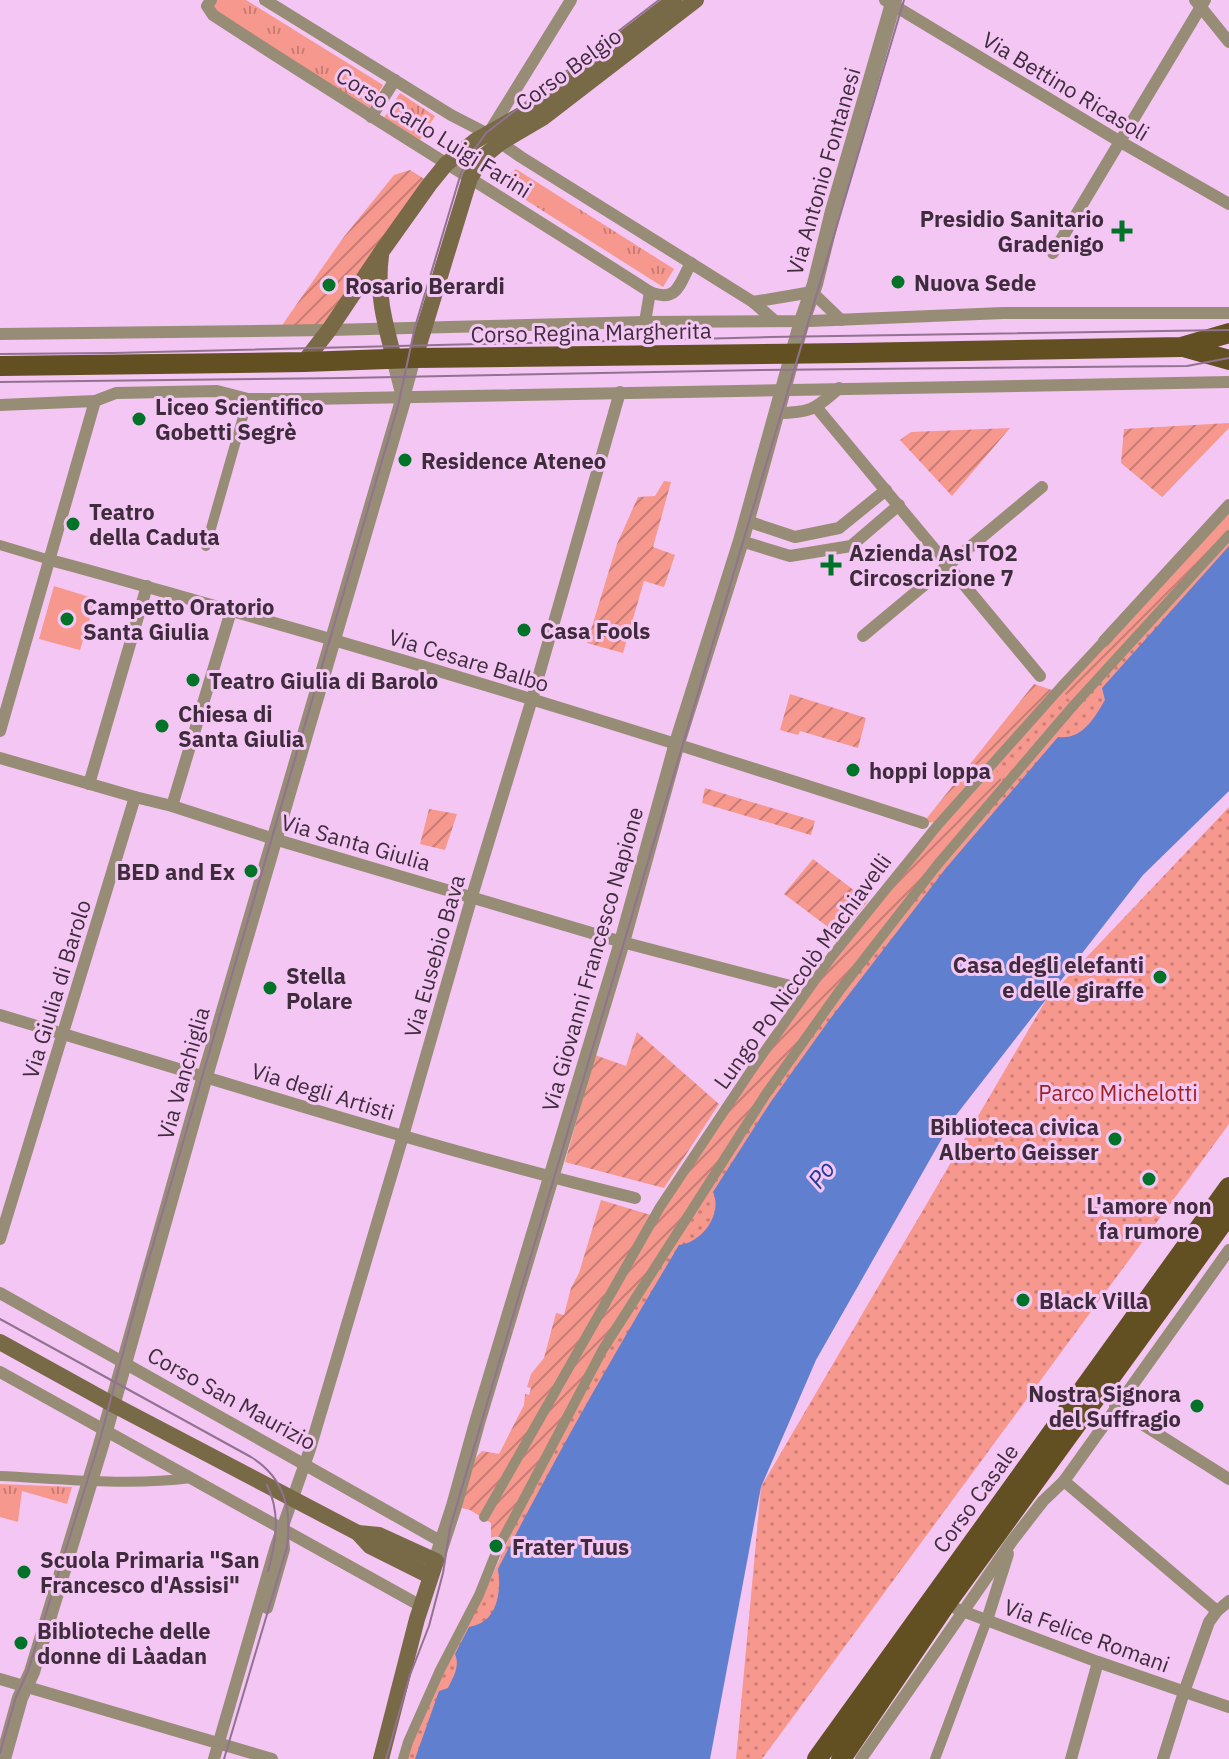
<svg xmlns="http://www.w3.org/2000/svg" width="1229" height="1759" font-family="'IBM Plex Sans',sans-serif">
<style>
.grass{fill:url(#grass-tufts)}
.park{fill:url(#park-dots)}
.garden{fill:url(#garden-furrows)}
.pitch{fill:#f6988d}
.water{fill:#617fcf}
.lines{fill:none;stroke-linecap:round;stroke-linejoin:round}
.pedestrian{stroke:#978d76;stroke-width:10}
.minor{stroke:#978d76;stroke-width:12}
.tertiary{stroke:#978d76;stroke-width:16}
.secondary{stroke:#786947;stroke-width:16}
.primary{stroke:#625023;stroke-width:20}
.tram{stroke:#917290;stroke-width:2}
.poi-dot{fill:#007328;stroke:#f4c6f3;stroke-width:3}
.labels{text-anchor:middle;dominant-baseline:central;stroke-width:6;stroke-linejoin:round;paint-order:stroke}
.street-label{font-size:22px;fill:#3e2c3d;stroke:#f4c6f3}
.poi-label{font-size:22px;font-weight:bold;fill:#3e2c3d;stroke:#f4c6f3;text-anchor:start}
.park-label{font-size:22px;fill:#9b221f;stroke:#f4c6f3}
.water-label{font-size:24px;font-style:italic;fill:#213998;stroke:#f4c6f3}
</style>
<defs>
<pattern id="grass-tufts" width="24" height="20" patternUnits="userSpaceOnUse" patternTransform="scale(2)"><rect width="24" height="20" fill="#f6988d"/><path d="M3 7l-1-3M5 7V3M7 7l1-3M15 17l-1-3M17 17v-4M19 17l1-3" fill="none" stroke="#c97c74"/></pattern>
<pattern id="park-dots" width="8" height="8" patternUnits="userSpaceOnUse" patternTransform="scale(2)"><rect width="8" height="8" fill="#f6988d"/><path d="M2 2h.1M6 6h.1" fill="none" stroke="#c97c74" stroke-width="1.8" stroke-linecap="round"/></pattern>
<pattern id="garden-furrows" width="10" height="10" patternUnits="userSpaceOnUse" patternTransform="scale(2)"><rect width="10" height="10" fill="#f6988d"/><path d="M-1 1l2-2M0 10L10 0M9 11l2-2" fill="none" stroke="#c97c74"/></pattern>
</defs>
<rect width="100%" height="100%" fill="#f4c6f3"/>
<g class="grass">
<path d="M216,0h30l137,85 -14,23 -159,-98z"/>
<path d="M400,93l35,23 -15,24 -36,-22z"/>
<path d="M516,169l158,100 -11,18 -164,-104z"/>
<path d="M0,1484l72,3 -5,17 -45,-13 -4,31 -18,-5z"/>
</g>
<g class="park">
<path d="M1229,504v64l-721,1030 -85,161h-21l6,-17 75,-146 63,-140 132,-244 315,-449z"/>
<path d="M1229,807v317l-467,635h-26l25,-272 285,-487z"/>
</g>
<g class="garden">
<path d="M410,170l16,10 -97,150 -51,1 65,-93 51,-63z"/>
<path d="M1229,423v5l-67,69 -41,-34 3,-34z"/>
<path d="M1010,428l-58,68 -52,-56 11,-8z"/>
<path d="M664,481l7,1 -18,65 22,8 -11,32 -20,-6 -21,72 -36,-10 30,-99 21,-47 17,-1z"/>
<path d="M1229,505v25l-158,173 -10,-16z"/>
<path d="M1034,684l21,7 -117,131 -15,1z"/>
<path d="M790,694l76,24 -8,30 -58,-17 -2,4 -18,-5z"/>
<path d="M993,763l11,23 -164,204 -237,359 -106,201 -6,-5v-22l-21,-13 -16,-4 10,-36 18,-19 17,3 25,-49 1,-11 4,1 2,-7 -4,-1 4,-13 13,-16 12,-45 8,2 7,-27 8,-15 22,-73 53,16 178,-260z"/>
<path d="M705,788l110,33 -4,14 -109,-32z"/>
<path d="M429,809l28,5 -12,36 -25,-6z"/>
<path d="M813,859l55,42 -28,35 -56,-42z"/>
<path d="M637,1032l82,72 -55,84 -99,-26 30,-107 31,11z"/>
</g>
<path class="pitch" d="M54,586l42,13 -16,51 -41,-11z"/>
<path class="water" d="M1229,546v245l-86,84 -190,244 -137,241 -55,127 -51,272h-295l24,-68 9,-3c6,-12 12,-22 7,-34l14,-27c4,-1 8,-2 12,-4 18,-10 20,-36 17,-54 56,-110 117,-217 181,-324 23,-2 44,-31 34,-53l57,-89 60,-84 116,-151 112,-131c24,3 36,-18 47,-37l-3,-12z"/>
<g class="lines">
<g class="pedestrian">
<path d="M0,545l50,15"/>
<path d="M206,546l42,-147"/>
<path d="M0,1476c63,3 128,10 191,2"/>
<path d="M484,1517l176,-310 92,-138 80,-113 105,-130 124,-139 43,-46"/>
<path d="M403,1759l5,-17 32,-72 39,-75 18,-45 106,-201 163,-255 74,-104 98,-126 135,-158 156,-171"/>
<path d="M935,1759l52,-139"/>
</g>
<g class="minor">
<path d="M211,0l-4,6 6,9c144,94 292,184 437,277 28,11 29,-8 41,-29"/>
<path d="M265,0l186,115 37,19 33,23 232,145 22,19"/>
<path d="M885,0l234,141 110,63"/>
<path d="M1195,0l34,42"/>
<path d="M371,117l24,-37"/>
<path d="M490,131l81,-131"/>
<path d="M1053,253l152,-253"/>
<path d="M753,302l59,-10 29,28"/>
<path d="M645,322l5,-30"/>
<path d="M0,334l329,-4 316,-8 165,-1 193,-8h226"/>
<path d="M405,394l10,-36"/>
<path d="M0,405l95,-4 21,-8 101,-2 31,8h59l922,-17"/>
<path d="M817,408l223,268"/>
<path d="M777,413c32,0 38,-3 62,-25"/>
<path d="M747,521l48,16 44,-9 47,-38"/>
<path d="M741,541l49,15 61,-10 48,-41"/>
<path d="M50,560c61,16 121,34 182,51 232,65 462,138 691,212"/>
<path d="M863,636l179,-149"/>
<path d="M1104,641l125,-136"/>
<path d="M0,731l95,-330"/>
<path d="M0,758l135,39 37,9 102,33 348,103 172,45"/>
<path d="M89,784l58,-198"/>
<path d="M172,806l59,-195"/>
<path d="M0,1015c211,63 421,131 635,183"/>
<path d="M0,1239l135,-442"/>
<path d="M0,1293l442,249"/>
<path d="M0,1372l421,234"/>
<path d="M1115,1407l114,72"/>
<path d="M1064,1481l153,130"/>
<path d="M267,1608l17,-59 -1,-16"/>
<path d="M957,1609l141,53 131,45"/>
<path d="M987,1620l21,-66"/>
<path d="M0,1679l272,80"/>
<path d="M214,1759l62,-213 34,-97 93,-313 69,-240 60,-197 88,-307"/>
<path d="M861,1759l151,-218 31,-40 21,-20 165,-231"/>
<path d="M1071,1759l27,-97"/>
<path d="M1163,1759l21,-67 25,-70 8,-11 12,-10"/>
</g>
<g class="tertiary">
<path d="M436,1561l18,-55 23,-83 145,-481 55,-199 64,-202 61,-220 13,-37 18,-73 61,-211"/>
<path d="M3,1759l17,-61 12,-26 69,-227 104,-369 199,-679 -10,-39"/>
</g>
<g class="secondary">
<path d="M381,256c-5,36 4,68 13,102"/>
<path d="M415,358l55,-180 13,-21 17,-14 44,-26 152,-117"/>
<path d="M304,362l25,-32 53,-79 47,-66 17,-21 29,-23 58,-33 141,-108"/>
<path d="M0,1342l112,62 246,129 12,13 60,30"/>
<path d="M358,1533l21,2 57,26 -19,58 -36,140"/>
</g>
<g class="primary">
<path d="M1183,347l46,13"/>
<path d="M0,366l304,-4 111,-4 434,-5 332,-6 48,-14"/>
<path d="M817,1759l412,-572"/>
<path d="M841,1759l105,-155 283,-390"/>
</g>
<g class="tram">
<path d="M0,354l113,-1 657,-16 459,-7"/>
<path d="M0,382l345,-4 416,-8 426,-4 42,-8"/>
<path d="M0,1319l251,138c34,21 41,53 36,90l-63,212"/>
<path d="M267,1485c14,28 9,57 1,86"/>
<path d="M0,1753l16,-56 12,-26 71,-228 40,-150 259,-887 17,-79 46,-154 6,-13 19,-27 173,-133"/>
<path d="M386,1759l24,-84 19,-49 14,-53 7,-45 454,-1528"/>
</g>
</g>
<g class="poi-dot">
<path d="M1118 219h8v8h8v8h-8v8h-8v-8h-8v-8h8z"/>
<circle cx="898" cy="282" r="8"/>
<circle cx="329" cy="285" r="8"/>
<circle cx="139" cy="419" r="8"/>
<circle cx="405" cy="460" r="8"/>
<circle cx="73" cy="524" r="8"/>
<path d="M827 553h8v8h8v8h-8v8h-8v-8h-8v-8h8z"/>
<circle cx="67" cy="619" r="8"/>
<circle cx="524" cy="630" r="8"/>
<circle cx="193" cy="680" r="8"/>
<circle cx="162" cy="726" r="8"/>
<circle cx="853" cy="770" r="8"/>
<circle cx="251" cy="871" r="8"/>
<circle cx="1160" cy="977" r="8"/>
<circle cx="270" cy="988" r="8"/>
<circle cx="1115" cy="1139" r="8"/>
<circle cx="1149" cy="1179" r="8"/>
<circle cx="1023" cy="1300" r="8"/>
<circle cx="1197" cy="1406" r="8"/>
<circle cx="496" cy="1546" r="8"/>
<circle cx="24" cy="1572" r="8"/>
<circle cx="21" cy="1643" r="8"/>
</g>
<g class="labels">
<g class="street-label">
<text transform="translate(568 69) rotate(-36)">Corso Belgio</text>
<text transform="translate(1066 86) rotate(31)">Via Bettino Ricasoli</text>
<text transform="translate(434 132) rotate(32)">Corso Carlo Luigi Farini</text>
<text transform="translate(823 171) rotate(-74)">Via Antonio Fontanesi</text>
<text transform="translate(591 332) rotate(-1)">Corso Regina Margherita</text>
<text transform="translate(469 660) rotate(17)">Via Cesare Balbo</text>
<text transform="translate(356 842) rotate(16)">Via Santa Giulia</text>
<text transform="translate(434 956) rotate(-74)">Via Eusebio Bava</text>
<text transform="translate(592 959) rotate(-74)">Via Giovanni Francesco Napione</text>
<text transform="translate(802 971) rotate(-54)">Lungo Po Niccolò Machiavelli</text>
<text transform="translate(56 989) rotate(-73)">Via Giulia di Barolo</text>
<text transform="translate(183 1073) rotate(-74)">Via Vanchiglia</text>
<text transform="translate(323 1091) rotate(17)">Via degli Artisti</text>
<text transform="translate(232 1398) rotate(29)">Corso San Maurizio</text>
<text transform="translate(975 1498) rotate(-54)">Corso Casale</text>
<text transform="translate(1087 1635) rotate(20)">Via Felice Romani</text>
</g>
<g class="poi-label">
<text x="1104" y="218" text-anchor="end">Presidio Sanitario<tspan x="1104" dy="25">Gradenigo</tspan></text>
<text x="914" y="282">Nuova Sede</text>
<text x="345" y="285">Rosario Berardi</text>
<text x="155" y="406">Liceo Scientifico<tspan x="155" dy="25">Gobetti Segrè</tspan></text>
<text x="421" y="460">Residence Ateneo</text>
<text x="89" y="511">Teatro<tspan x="89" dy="25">della Caduta</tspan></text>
<text x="849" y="552">Azienda Asl TO2<tspan x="849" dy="25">Circoscrizione 7</tspan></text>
<text x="83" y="606">Campetto Oratorio<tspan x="83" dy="25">Santa Giulia</tspan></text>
<text x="540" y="630">Casa Fools</text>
<text x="209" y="680">Teatro Giulia di Barolo</text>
<text x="178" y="713">Chiesa di<tspan x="178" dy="25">Santa Giulia</tspan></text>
<text x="869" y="770">hoppi loppa</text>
<text x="235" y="871" text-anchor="end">BED and Ex</text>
<text x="1144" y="964" text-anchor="end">Casa degli elefanti<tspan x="1144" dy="25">e delle giraffe</tspan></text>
<text x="286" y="975">Stella<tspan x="286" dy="25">Polare</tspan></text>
<text x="1099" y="1126" text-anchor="end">Biblioteca civica<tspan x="1099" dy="25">Alberto Geisser</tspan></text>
<text x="1149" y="1205" text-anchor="middle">L'amore non<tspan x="1149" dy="25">fa rumore</tspan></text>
<text x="1039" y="1300">Black Villa</text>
<text x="1181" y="1393" text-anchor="end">Nostra Signora<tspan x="1181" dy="25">del Suffragio</tspan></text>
<text x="512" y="1546">Frater Tuus</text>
<text x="40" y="1559">Scuola Primaria "San<tspan x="40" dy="25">Francesco d'Assisi"</tspan></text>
<text x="37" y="1630">Biblioteche delle<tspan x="37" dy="25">donne di Làadan</tspan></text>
</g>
<g class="park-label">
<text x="1118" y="1092">Parco Michelotti</text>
</g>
<g class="water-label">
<text transform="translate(821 1174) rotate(-53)">Po</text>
</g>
</g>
</svg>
